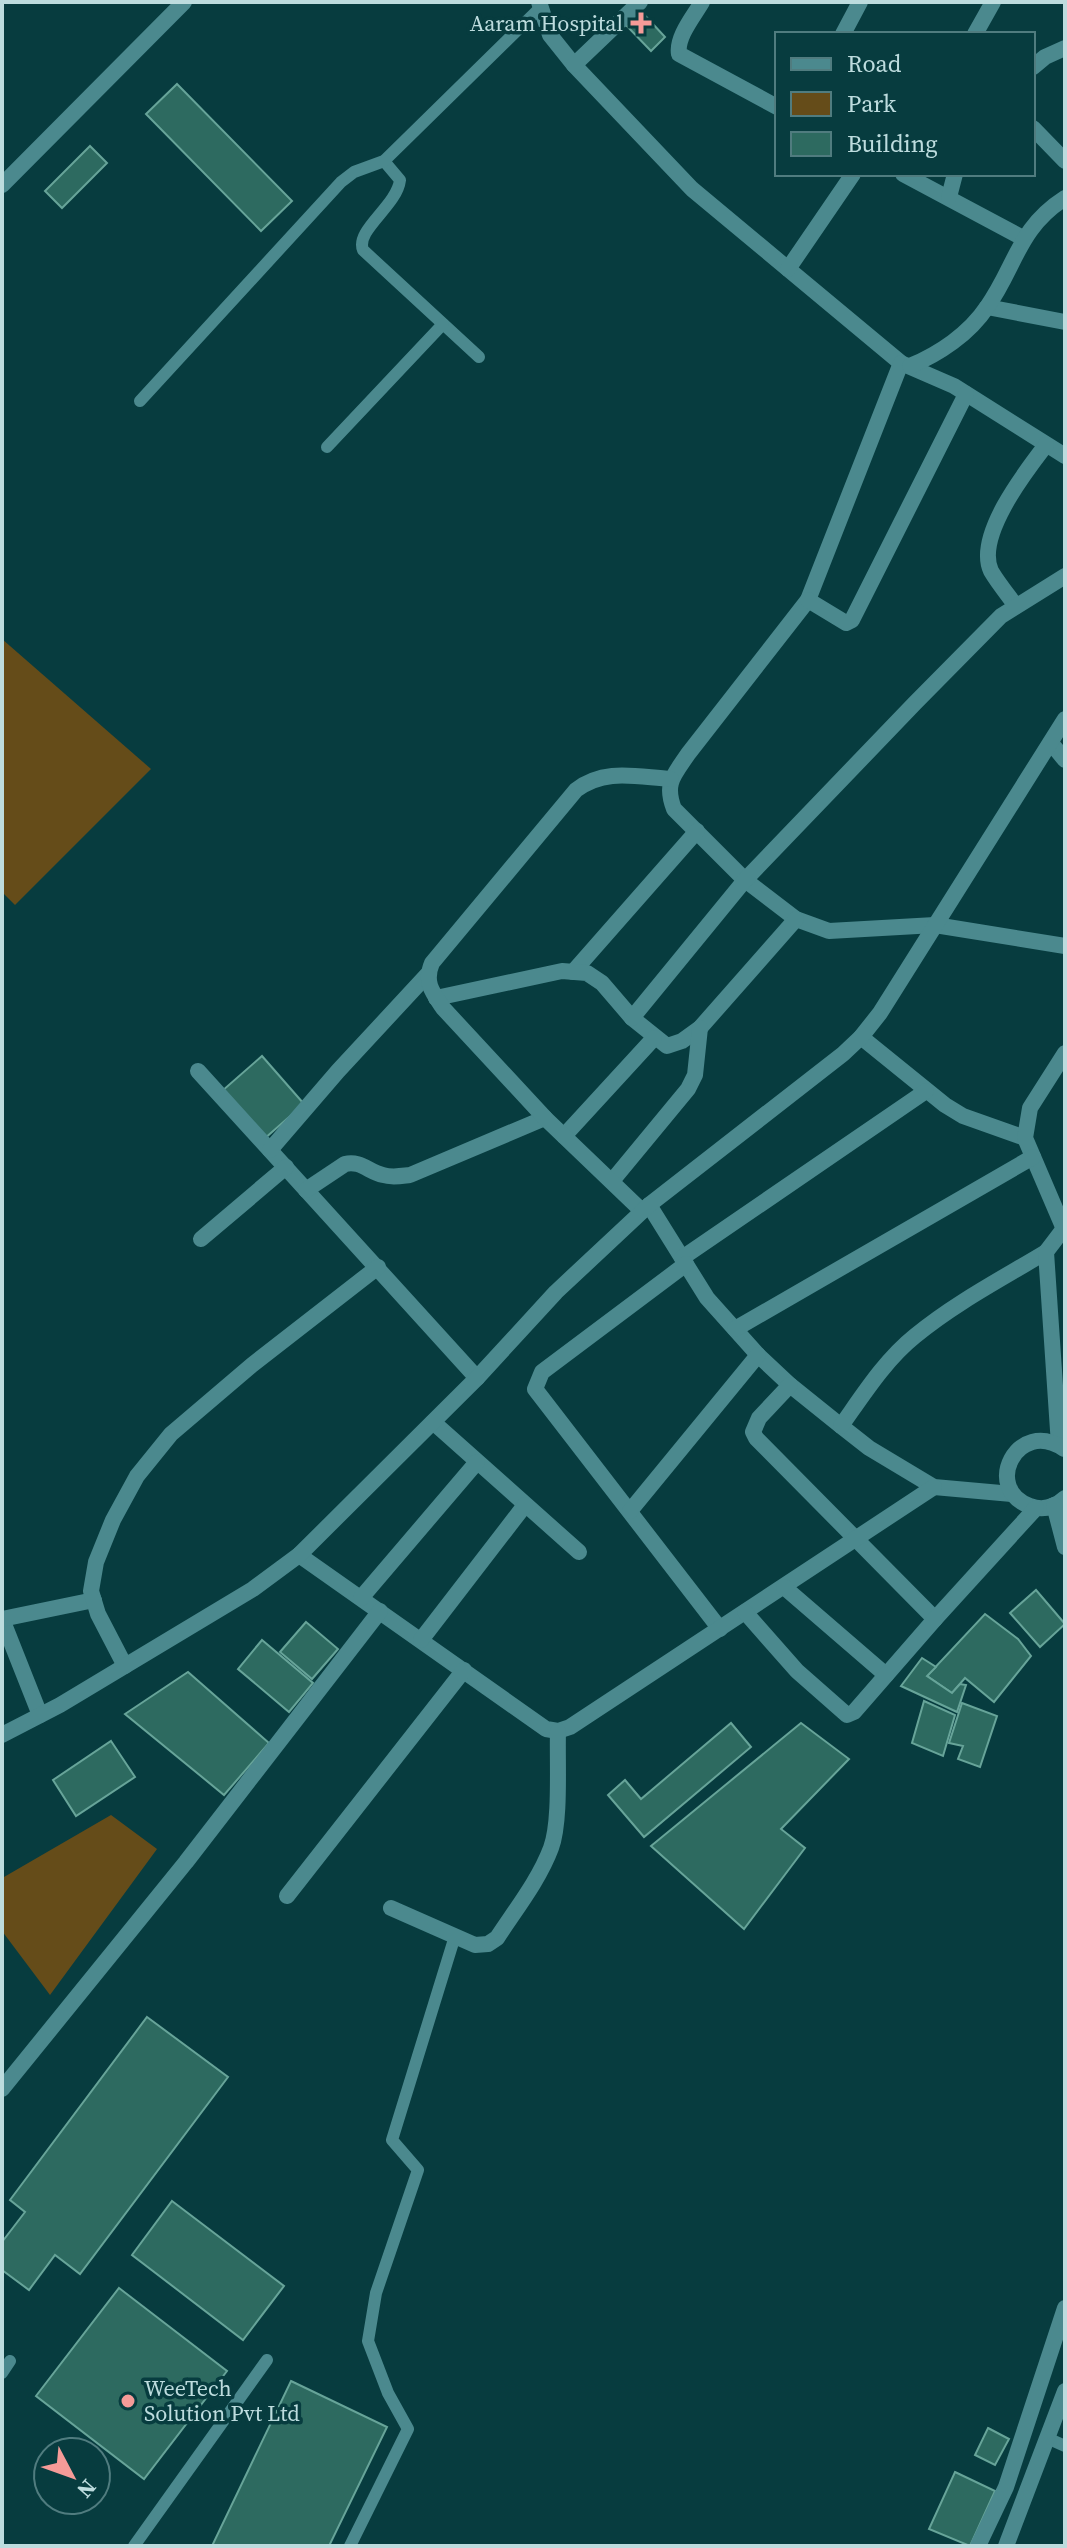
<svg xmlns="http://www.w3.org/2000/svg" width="1067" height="2548" font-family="'Source Serif 4',serif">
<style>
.green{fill:#654c19}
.building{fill:#2d6a60;stroke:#67a499;stroke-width:2}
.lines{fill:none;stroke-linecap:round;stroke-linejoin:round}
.service{stroke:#4b898e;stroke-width:12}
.minor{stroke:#4b898e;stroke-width:16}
.tertiary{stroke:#4b898e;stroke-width:16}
.poi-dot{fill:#f59b98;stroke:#073c3f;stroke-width:3}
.labels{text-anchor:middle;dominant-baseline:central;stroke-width:7;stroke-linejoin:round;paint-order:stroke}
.poi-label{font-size:22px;fill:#bddcde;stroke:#073c3f;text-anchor:end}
</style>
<rect width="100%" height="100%" fill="#073c3f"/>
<g class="green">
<path d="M2,639l149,130 -136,136 -13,-13z"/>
<path d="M111,1815l46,34 -107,146 -48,-64v-55l2,1z"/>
</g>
<g class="building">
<path d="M639,9l26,28 -14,14 -27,-28z"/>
<path d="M177,84l115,117 -31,30 -115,-117z"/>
<path d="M90,146l17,17 -45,45 -17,-17z"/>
<path d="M262,1056l42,48 -40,35 -42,-48z"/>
<path d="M1036,1590l29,34 -25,23 -30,-34z"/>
<path d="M985,1614l33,25 13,17 -37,46 -29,-24 -13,15 -25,-17z"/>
<path d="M306,1622l32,27 -26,30 -32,-27z"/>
<path d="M262,1640l51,43 -24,29 -51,-43z"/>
<path d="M922,1658l14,9 -9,9 25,17 8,-9 6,1 -9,27 -56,-26z"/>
<path d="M188,1672l81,71 -45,52 -99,-81z"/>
<path d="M924,1701l31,14 -12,41 -31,-13z"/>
<path d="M962,1703l35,13 -17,51 -22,-8 5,-13 -14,-3z"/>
<path d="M731,1723l20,24 -107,90 -36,-42 17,-15 16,19z"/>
<path d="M801,1723l48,36 -68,70 24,19 -61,81 -93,-83z"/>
<path d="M111,1741l24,36 -59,39 -23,-36z"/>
<path d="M147,2017l81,60 -148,197 -25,-19 -26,35 -27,-20v-28l23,-30 -15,-12z"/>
<path d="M172,2201l112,85 -41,54 -111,-85z"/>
<path d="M119,2288l108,83 -83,108 -108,-83z"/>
<path d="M291,2381l96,46 -58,119h-117z"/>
<path d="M988,2428l21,11 -14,26 -20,-10z"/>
<path d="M955,2472l40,19 -25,55 -41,-17z"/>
</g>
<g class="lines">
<g class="service">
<path d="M384,161l16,19c-3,26 -45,50 -37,70l116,107"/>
<path d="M140,401l201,-219 13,-10 30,-11 155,-152"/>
<path d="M327,447l116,-123"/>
<path d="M2,2373l8,-12"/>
<path d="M1047,2438l18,8"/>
<path d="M134,2546l133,-186"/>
<path d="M350,2546l58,-117 -20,-36 -20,-52 8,-48 42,-123 -26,-30 63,-204"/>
</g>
<g class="minor">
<path d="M539,2l11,33 24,30 118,124 209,174 53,23 111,70"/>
<path d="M702,2c-8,14 -26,35 -23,52l98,53"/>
<path d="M843,34l17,-32"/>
<path d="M975,34l18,-32"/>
<path d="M574,65l66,-63"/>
<path d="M1033,67l12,-10 20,-9"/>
<path d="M1033,128l32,33"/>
<path d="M903,174l120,64"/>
<path d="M2,185l182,-183"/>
<path d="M949,197l6,-23"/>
<path d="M788,269l65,-95"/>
<path d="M987,307l78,15"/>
<path d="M901,363l-93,237 -120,154c-14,21 -24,29 -14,55l71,71 51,39 33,12 106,-6"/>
<path d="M910,366c29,-12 59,-32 77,-59 29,-41 31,-79 78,-109"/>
<path d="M808,600l38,23 6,-3 114,-226"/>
<path d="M1016,606c-8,-11 -18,-23 -25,-35 -16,-35 35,-100 55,-126"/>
<path d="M573,972l124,-141"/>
<path d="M436,998l126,-27 25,2 15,10 30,35 35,28 15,-5 18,-13 96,-109"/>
<path d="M632,1018l113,-138 170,-177 86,-87 64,-40"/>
<path d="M861,1037l84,68 18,11 62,22"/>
<path d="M198,1071l279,307"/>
<path d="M564,1136l90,-98"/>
<path d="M270,1150l68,-79 89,-96"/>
<path d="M612,1181l76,-92 7,-14 5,-47"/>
<path d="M306,1190l39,-26c15,-4 24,8 38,11 9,3 18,1 27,0l135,-57"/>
<path d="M649,1205l58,93 51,57 32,30 51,41 28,22 65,39 78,7"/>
<path d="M642,1211l-97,-93 -102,-110c-11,-16 -19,-26 -11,-45l144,-173c29,-22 60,-13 95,-11"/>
<path d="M1064,1229l-39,-91 5,-30 35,-55"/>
<path d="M201,1239l85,-72"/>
<path d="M682,1258l244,-167"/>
<path d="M686,1264l-144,108 -7,17 185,240"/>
<path d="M735,1329l298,-172"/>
<path d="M790,1385l-31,33 -6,14 3,6 179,181"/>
<path d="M433,1422l146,130"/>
<path d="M841,1426c22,-31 44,-66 74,-90 40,-33 88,-58 131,-84"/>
<path d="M1059,1445l-13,-193 19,-25"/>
<path d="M1064,1449c-47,-32 -82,40 -34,57 13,5 25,1 35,-8"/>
<path d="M1054,1505l11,42"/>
<path d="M630,1511l128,-156"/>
<path d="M299,1555l247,174 12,2 12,-4 364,-240"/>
<path d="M784,1587l102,88"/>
<path d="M361,1598l116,-136"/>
<path d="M745,1612l52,59 50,44 7,-3 81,-93 101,-111"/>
<path d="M2,1619l38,96"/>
<path d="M2,1619l92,-19"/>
<path d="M421,1640l104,-135"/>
<path d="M125,1666l-27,-52 -7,-23 5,-29 17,-42 24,-44 34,-42 81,-69 126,-98"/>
<path d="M287,1896l177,-226"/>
<path d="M391,1908l84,37 13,-1 9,-6c19,-29 42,-58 54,-90 10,-27 6,-86 7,-117"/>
<path d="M2,2089l184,-227 194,-251"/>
</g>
<g class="tertiary">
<path d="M1051,743l14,17"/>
<path d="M935,925l130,21"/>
<path d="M2,1735l58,-30 193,-116 46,-34 178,-177 79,-86 93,-87 194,-151 18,-17 19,-24 185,-294"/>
<path d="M978,2546l28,-59 59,-179"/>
<path d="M1006,2546l59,-155"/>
</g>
</g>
<g class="poi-dot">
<path d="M637 11h8v8h8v8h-8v8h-8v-8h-8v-8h8z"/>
<circle cx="128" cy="2401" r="8"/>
</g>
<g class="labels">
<g class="poi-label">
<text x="623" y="23">Aaram Hospital</text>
<text x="144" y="2388" text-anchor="start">WeeTech<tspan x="144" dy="25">Solution Pvt Ltd</tspan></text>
</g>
</g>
<rect width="1067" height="2548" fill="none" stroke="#bddcde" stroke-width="8"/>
<rect x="775" y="32" width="260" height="144" fill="#073c3f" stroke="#507c7f" stroke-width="2"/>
<rect x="791" y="58" width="40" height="12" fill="#4b898e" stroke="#507c7f" stroke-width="2"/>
<text x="847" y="72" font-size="24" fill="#bddcde">Road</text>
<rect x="791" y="92" width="40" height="24" fill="#654c19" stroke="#507c7f" stroke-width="2"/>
<text x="847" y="112" font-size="24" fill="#bddcde">Park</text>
<rect x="791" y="132" width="40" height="24" fill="#2d6a60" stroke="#507c7f" stroke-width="2"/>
<text x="847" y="152" font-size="24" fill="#bddcde">Building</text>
<g transform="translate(72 2476) rotate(131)"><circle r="38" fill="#073c3f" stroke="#507c7f" stroke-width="2"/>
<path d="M0-6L14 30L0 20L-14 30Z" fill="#f59b98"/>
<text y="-12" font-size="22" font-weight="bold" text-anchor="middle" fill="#bddcde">N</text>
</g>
</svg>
